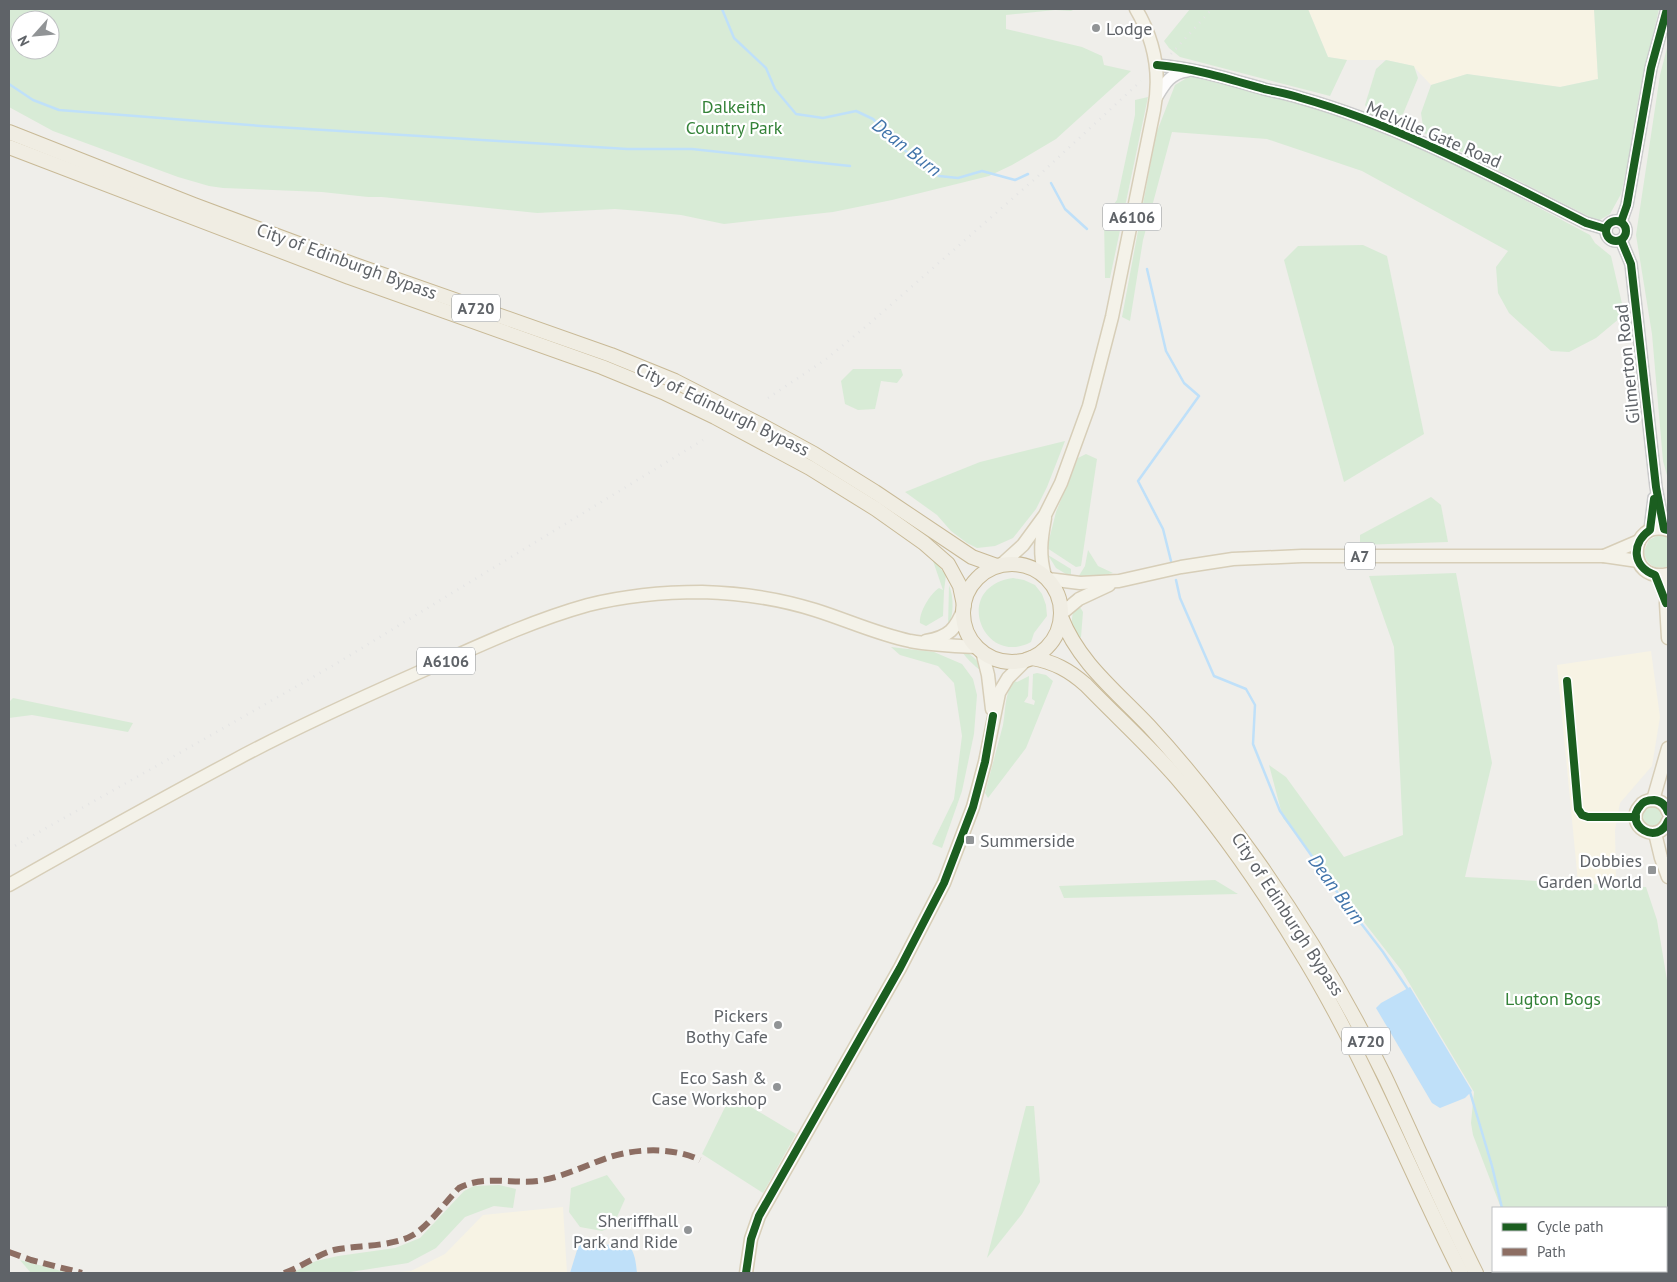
<svg xmlns="http://www.w3.org/2000/svg" width="1677" height="1282" font-family="'PT Sans',sans-serif">
<style>
.commercial{fill:#f7f3e4}
.green{fill:#d8ebd6;fill-rule:evenodd}
.water{fill:#bfe0f9}
.lines{fill:none;stroke-linecap:round;stroke-linejoin:round}
.stream{stroke:#bfe0f9;stroke-width:2.5}
.street-casing{stroke:#cbcccc;stroke-width:10}
.secondary-casing{stroke:#cacacb;stroke-width:14}
.primary-casing{stroke:#d7ceb8;stroke-width:15}
.highway-casing{stroke:#c8b996;stroke-width:16}
.street{stroke:#fdfcfc;stroke-width:8}
.secondary{stroke:#fdfcfc;stroke-width:11}
.primary{stroke:#f4f2e9;stroke-width:12}
.highway{stroke:#f0ede3;stroke-width:14}
.rail{stroke:#e4e4e4;stroke-width:2.5;stroke-dasharray:1 6;stroke-linecap:butt}
.quiet{stroke:#8d6e63;stroke-width:6;stroke-dasharray:12 6;stroke-linecap:butt}
.cycleway-casing{stroke:#fff;stroke-width:11}
.cycleway{stroke:#1b5e20;stroke-width:8}
.poi-dot{fill:#919496;stroke:#fff;stroke-width:2}
.labels{text-anchor:middle;dominant-baseline:central;stroke-width:4.5;stroke-linejoin:round;paint-order:stroke}
.shield{fill:#fff;stroke:#8f9295;stroke-width:1}
.shield-label{font-size:16px;font-weight:bold;fill:#5f6368}
.poi-label{font-size:18px;fill:#5f6368;stroke:#fff;text-anchor:end}
.park-label{font-size:18px;fill:#348238;stroke:#fff}
.street-label{font-size:18px;fill:#5f6368;stroke:#fff}
.water-label{font-size:19px;font-style:italic;fill:#4174aa;stroke:#fff}
</style>
<rect width="100%" height="100%" fill="#efeeea"/>
<g class="commercial">
<path d="M1308,9h286l4,70 -38,8 -93,-13 -36,11 -18,-19 -27,-6h-39l-19,-3z"/>
<path d="M1651,651l9,66 -8,49 -32,37 -5,27 1,55 -38,-3 -21,-217z"/>
<path d="M563,1207l4,66h-179l23,-2 34,-17 38,-39z"/>
</g>
<g class="green">
<path d="M9,9h1066l-4,2 -16,-1 -49,5v14l76,18 20,9 2,9 27,6 -75,68 -44,26 -23,11 -97,24 -59,12 -109,12 -43,-9 -41,-4 -25,-2 -78,4 -155,-16h-14l-46,-5 -99,-4 -14,-2 -31,-9 -125,-46 -44,-24zM20,20h30v30h-30z"/>
<path d="M1190,9h118l20,48 19,3 -17,36 -150,-39 -11,-9 -5,-7z"/>
<path d="M1594,9h65l-20,85 -9,58 -9,42 -11,20 -12,7 -174,-88 -3,-20 10,-28 36,-11 93,13 38,-8z"/>
<path d="M1668,44v435l-5,-18 -11,-127 -16,-99 24,-160z"/>
<path d="M1386,60l28,6 4,12 -15,36 -13,6 -19,-5 -6,-10 11,-36z"/>
<path d="M1190,76l130,33 130,51 140,75 5,8 16,13 12,52 -3,10 -24,20 -27,14 -18,-1 -42,-38 -11,-20 -2,-26 12,-16 -146,-80 -95,-32 -95,-7 -29,108 -13,81 -8,-4 34,-183 19,-49z"/>
<path d="M1148,97l-38,181h-5l-1,-61 13,-17 18,-85v-15z"/>
<path d="M1363,245l24,11 37,178 -80,48 -60,-222 14,-14z"/>
<path d="M853,369h48l2,6 -6,8 -16,-2 -6,28 -17,1 -13,-6 -4,-23z"/>
<path d="M1065,441l-18,46 -11,22 -23,29 -18,8 -18,2 -10,-5 -16,-12 -14,-16 -32,-23 75,-30z"/>
<path d="M1086,454l11,5 -16,107 -5,1 -29,-19 9,-36 22,-54z"/>
<path d="M1431,497l10,8 7,37 -88,3v-10z"/>
<path d="M1659,535l9,2v29c-13,5 -23,-2 -24,-15l5,-11z"/>
<path d="M1088,550l10,16 15,7 -28,6h-8l8,-13z"/>
<path d="M1048,555l23,14v8l-15,-9z"/>
<path d="M932,558l14,17 -2,16 -1,25 -17,10 -6,-3c-1,-11 10,-29 19,-35l4,2z"/>
<path d="M1456,573l36,190 -27,114 181,10 11,33 11,66v287h-132l-1,-2h131v-63h-165l-28,-73 -2,-12 3,-31 -72,-121 -119,-153 -14,-53 17,12 58,80 59,-22 -9,-188 -25,-71z"/>
<path d="M1013,578l11,2 11,5 7,9 4,11 1,11 -13,17 -3,9c-48,26 -80,-55 -18,-64z"/>
<path d="M949,585c5,13 5,30 -1,42z"/>
<path d="M1078,604l5,8 -2,25 -5,3c-3,-14 -8,-23 2,-36z"/>
<path d="M891,647l43,5 28,12 11,15 4,16 -3,39 -12,57 -20,57 -10,-4 22,-45 8,-63 -8,-53 -16,-17 -38,-11z"/>
<path d="M961,650c12,5 17,10 21,21 -5,-2 -18,-15 -21,-21z"/>
<path d="M1037,673l9,2 7,6 -27,67 -38,50 -3,-5c6,-23 12,-45 18,-68 3,-16 1,-30 11,-44l3,1 12,-6 -1,20 -4,6 10,3 1,-4 -3,-2 1,-25z"/>
<path d="M13,698l120,25 -5,9 -96,-17 -23,3v-16z"/>
<circle cx="1652" cy="816" r="11"/>
<path d="M1215,880l23,14 -174,4 -5,-12z"/>
<path d="M731,1095l65,39 -33,59 -61,-39z"/>
<path d="M1026,1106h8l6,76 -18,32 -35,44z"/>
<path d="M607,1175l18,24 -12,27 -11,5 -22,-4 -11,-15 2,-24z"/>
<path d="M499,1185l17,4 -3,19 -19,-2 -29,11 -29,31 -28,15 -64,10h-52l24,-12 22,-5 57,-8 25,-10 44,-47 10,-5z"/>
<path d="M20,1260l49,13h-38z"/>
</g>
<g class="water">
<path d="M1410,987l62,104 -7,7 -25,10 -8,-5 -56,-95 5,-5z"/>
<path d="M587,1240c6,3 12,6 19,5 4,0 8,-3 12,-3 16,-1 18,19 19,31h-67l8,-26z"/>
</g>
<g class="lines">
<g class="stream">
<path d="M722,9l12,29 32,30 9,21 21,25 27,4 33,-7 17,8 30,30 36,27 19,2 24,-7 33,9 13,-6"/>
<path d="M9,84l24,16 26,10 202,16 366,23h65l158,17"/>
<path d="M1051,183l14,26 22,20"/>
<path d="M1147,269l19,82 18,32 15,13 -61,85 25,48 8,32"/>
<path d="M1176,580l4,18 34,78 32,13 9,16 -2,39 27,67 60,85 43,56 26,39"/>
<path d="M1470,1092l22,74 10,42"/>
<path d="M1536,1271l1,2"/>
</g>
<g class="street-casing">
<path id="street" d="M1567,681l11,128 4,6 6,2h48"/>
</g>
<g class="secondary-casing">
<g id="secondary">
<path d="M1157,65c37,3 72,14 107,24 13,3 25,5 37,9 100,28 193,79 285,125l20,6"/>
<path d="M1156,98c8,-13 14,-25 31,-27"/>
<circle cx="1616" cy="231" r="10"/>
<path d="M1621,222l6,-17 24,-137 16,-59"/>
<path d="M1621,240l10,24 25,223 8,42"/>
<path d="M1650,530l4,-32"/>
</g>
</g>
<g class="primary-casing">
<g id="primary">
<path d="M1668,530c-40,-12 -43,54 0,44"/>
<path d="M1604,556l35,-15"/>
<path d="M1001,565l22,-20 22,-30 16,-32 28,-77 23,-89 42,-207c7,-36 1,-69 -18,-101"/>
<path d="M1045,576c-6,-22 -4,-36 0,-58"/>
<path d="M1668,578l-2,25 2,35"/>
<path d="M1048,579l32,4 39,-2 62,-14 52,-8 69,-3h302l34,5"/>
<path d="M1061,614l18,-15 30,-14"/>
<path d="M926,641c23,-4 30,-12 38,-33"/>
<path d="M982,651l6,24 4,34"/>
<path d="M1653,800l15,-52"/>
<path d="M1668,812c-2,-6 -6,-11 -14,-12 -5,0 -11,1 -14,6 -17,19 18,41 28,15"/>
<path d="M1655,833l6,25 7,19"/>
<path d="M9,885c74,-42 149,-84 224,-124 59,-32 119,-59 180,-86 57,-25 114,-53 175,-70 36,-9 76,-13 114,-13 37,1 78,7 113,18 32,10 62,24 95,31 22,4 45,5 67,6"/>
<path d="M746,1273l5,-34 8,-23 141,-248 44,-85 29,-76 12,-45 14,-69 9,-15 19,-19"/>
</g>
</g>
<g class="highway-casing">
<g id="highway">
<path d="M9,132l185,73 161,60 256,90 64,26 84,43 55,30 61,38 97,65 25,9"/>
<path d="M9,147l340,130 253,90 61,25 52,25 95,51 66,41 48,34 24,21 12,22 4,19"/>
<circle cx="1012" cy="613" r="49"/>
<path d="M1061,617c18,46 55,74 88,109 38,41 73,86 106,132 49,69 93,143 130,219 31,66 59,132 91,196"/>
<path d="M1032,658c22,4 37,12 54,27 30,31 62,60 90,92 45,52 85,110 121,169 65,104 109,218 164,327"/>
</g>
</g>
<use href="#street" class="street"/>
<use href="#secondary" class="secondary"/>
<use href="#primary" class="primary"/>
<use href="#highway" class="highway"/>
<g class="rail">
<path d="M1171,54l41,-45"/>
<path d="M768,398l57,-38 44,-36 167,-146 105,-97"/>
<path d="M9,849l190,-107 135,-77 369,-225"/>
</g>
<g class="quiet">
<path d="M9,1252l22,8 51,13"/>
<path d="M284,1273c18,-6 32,-18 50,-23 23,-5 59,-3 79,-15 17,-10 32,-33 46,-47 24,-13 53,-4 79,-7 25,-4 46,-15 69,-23 29,-10 66,-11 93,2"/>
</g>
<g class="cycleway-casing">
<g id="cycleway">
<path d="M1157,65c37,3 72,14 107,24 13,3 25,5 37,9 100,28 193,79 285,125l20,6"/>
<circle cx="1616" cy="231" r="10"/>
<path d="M1621,222l6,-17 24,-137 16,-59"/>
<path d="M1621,240l10,24 25,223 8,42 4,1"/>
<path d="M1654,499l-4,31c-19,13 -18,37 5,45l11,28"/>
<path d="M1567,681l11,128 4,6 6,2h48"/>
<path d="M1668,812c-2,-6 -6,-11 -14,-12 -5,0 -11,1 -14,6 -17,19 18,41 28,15"/>
<path d="M746,1273l5,-34 8,-23 141,-248 44,-85 29,-76 12,-45 8,-46"/>
</g>
</g>
<use href="#cycleway" class="cycleway"/>
</g>
<g class="poi-dot">
<circle cx="1096" cy="28" r="5"/>
<rect x="965" y="835" width="10" height="10" rx="2.5"/>
<rect x="1647" y="865" width="10" height="10" rx="2.5"/>
<circle cx="778" cy="1025" r="5"/>
<circle cx="777" cy="1087" r="5"/>
<circle cx="688" cy="1230" r="5"/>
</g>
<g class="labels">
<g class="shield">
<rect x="1103" y="203.5" width="58" height="27" rx="4"/>
<rect x="452" y="294.5" width="48" height="27" rx="4"/>
<rect x="1345" y="542.5" width="30" height="27" rx="4"/>
<rect x="417" y="647.5" width="58" height="27" rx="4"/>
<rect x="1342" y="1027.5" width="48" height="27" rx="4"/>
</g>
<g class="shield-label">
<text x="1132" y="217">A6106</text>
<text x="476" y="308">A720</text>
<text x="1360" y="556">A7</text>
<text x="446" y="661">A6106</text>
<text x="1366" y="1041">A720</text>
</g>
<g class="poi-label">
<text x="1106" y="28" text-anchor="start">Lodge</text>
<text x="980" y="840" text-anchor="start">Summerside</text>
<text x="1642" y="860">Dobbies<tspan x="1642" dy="21">Garden World</tspan></text>
<text x="768" y="1015">Pickers<tspan x="768" dy="21">Bothy Cafe</tspan></text>
<text x="767" y="1077">Eco Sash &amp;<tspan x="767" dy="21">Case Workshop</tspan></text>
<text x="678" y="1220">Sheriffhall<tspan x="678" dy="21">Park and Ride</tspan></text>
</g>
<g class="park-label">
<text x="734" y="106">Dalkeith<tspan x="734" dy="21">Country Park</tspan></text>
<text x="1553" y="998">Lugton Bogs</text>
</g>
<g class="street-label">
<text transform="translate(1434 134) rotate(23)">Melville Gate Road</text>
<text transform="translate(347 261) rotate(20)">City of Edinburgh Bypass</text>
<text transform="translate(1627 364) rotate(-96)">Gilmerton Road</text>
<text transform="translate(723 409) rotate(26)">City of Edinburgh Bypass</text>
<text transform="translate(1288 914) rotate(57)">City of Edinburgh Bypass</text>
</g>
<g class="water-label">
<text transform="translate(907 147) rotate(38)">Dean Burn</text>
<text transform="translate(1337 889) rotate(54)">Dean Burn</text>
</g>
</g>
<rect width="1677" height="1282" fill="none" stroke="#5f6368" stroke-width="20"/>
<rect x="1492" y="1207" width="175" height="65" fill="#ffffff" stroke="#bfc1c3"/>
<rect x="1502" y="1223" width="25" height="8" fill="#1b5e20" stroke="#bfc1c3"/>
<text x="1537" y="1232" font-size="15" fill="#5f6368">Cycle path</text>
<rect x="1502" y="1248" width="25" height="8" fill="#8d6e63" stroke="#bfc1c3"/>
<text x="1537" y="1257" font-size="15" fill="#5f6368">Path</text>
<g transform="translate(35 35) rotate(243)"><circle r="24" fill="#ffffff" stroke="#bfc1c3"/>
<path d="M0-4L9 19L0 12L-9 19Z" fill="#919496"/>
<text y="-8" font-size="14" font-weight="bold" text-anchor="middle" fill="#5f6368">N</text>
</g>
</svg>
